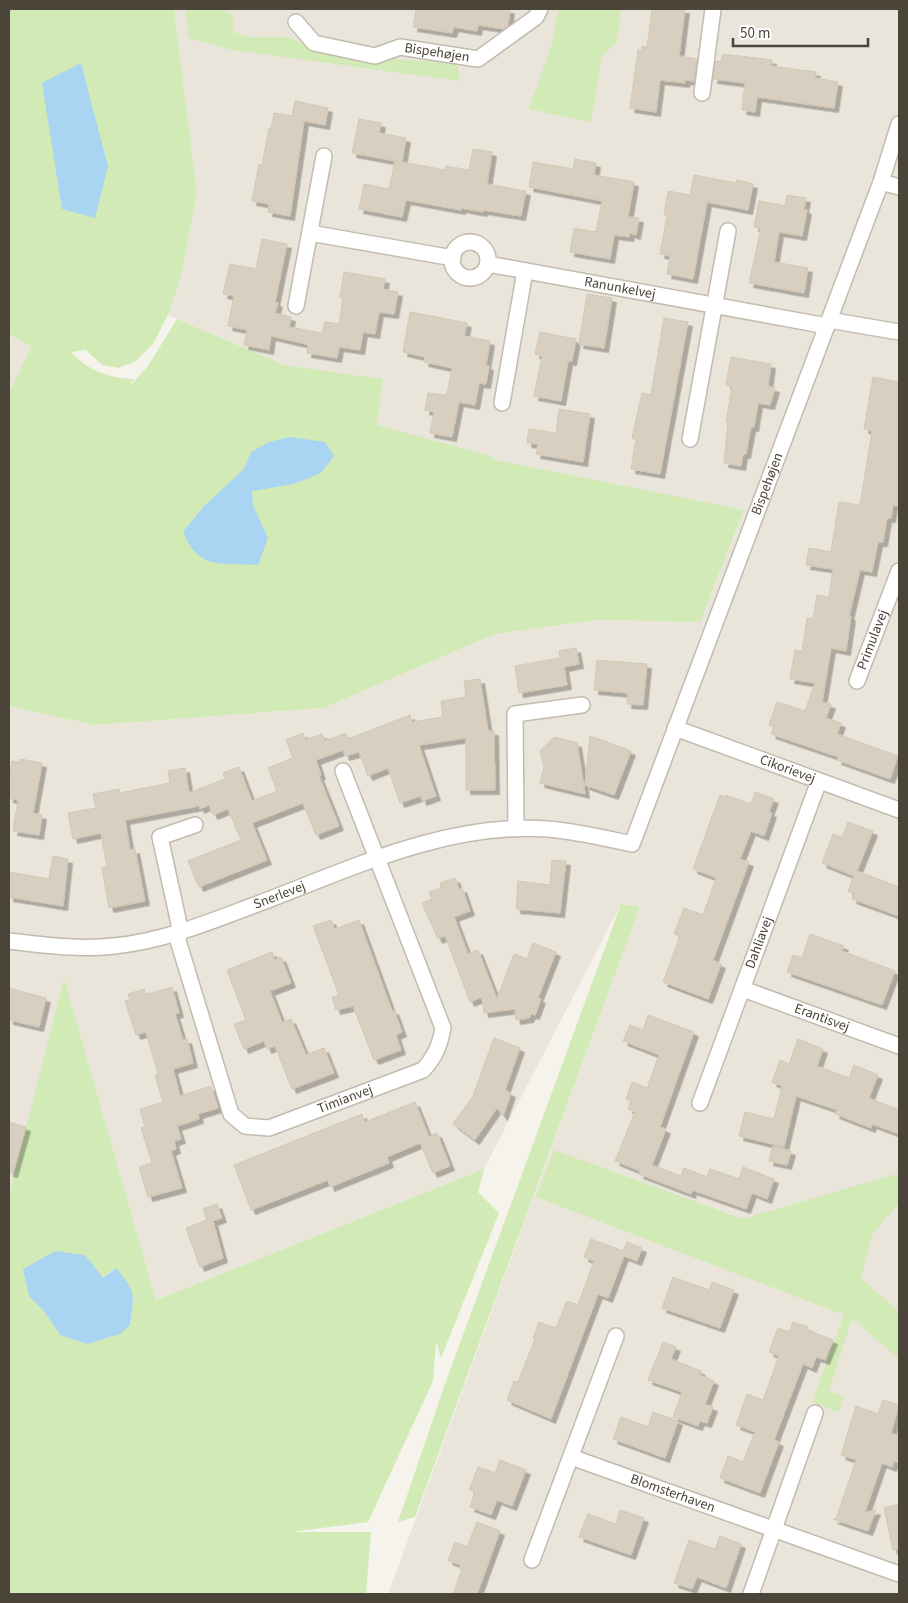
<svg xmlns="http://www.w3.org/2000/svg" width="908" height="1603" font-family="'Source Sans 3',sans-serif">
<style>
.residential{fill:#eae5da}
.green{fill:#d2eab5;fill-rule:evenodd}
.water{fill:#a9d4f2}
.building{fill:#d8cfc1;stroke:#d3c7b4;filter:url(#shadow)}
.lines{fill:none;stroke-linecap:round;stroke-linejoin:round}
.minor-casing{stroke:#c2bbae;stroke-width:18}
.minor{stroke:#fff;stroke-width:15}
.labels{text-anchor:middle;dominant-baseline:central;stroke-width:5;stroke-linejoin:round;paint-order:stroke}
.street-label{font-size:14px;fill:#4b4439;stroke:#fff}
</style>
<defs>
<filter id="shadow"><feDropShadow dx="4.5" dy="4.5" stdDeviation="0" flood-color="#0004"/></filter>
</defs>
<rect width="100%" height="100%" fill="#f6f3ec"/>
<g class="residential">
<path d="M174,9h725v1585h-511l252,-687 -19,-3 -137,265 -328,131 -92,-321 -55,216v-489l85,19 229,-17 172,-74 101,-14 104,2 44,-112 -248,-50 -10,-5 -109,-30 6,-46 -99,-14 -116,-50 13,-38 16,-85z"/>
<path d="M9,334l22,11 -22,48z"/>
</g>
<g class="green">
<path d="M9,9h165l23,183 -16,85 -13,38 -15,29 -17,17 -17,7 -17,-3 -16,-15 -15,2c18,19 37,26 63,27l-5,8 19,-21 29,-47 107,46 99,14 -6,46 110,30 9,5 248,50 -44,112 -104,-2 -101,14 -172,74 -229,17 -85,-19v-313l22,-47 -22,-12z"/>
<path d="M185,9h37l12,8 -1,15 16,5h39l24,10 65,11 81,5 1,18 -227,-31 -43,-12z"/>
<path d="M558,9h63l-4,32 -15,15 -11,66 -62,-13 23,-66z"/>
<path d="M621,904l19,3 -225,610 -17,5 47,-138z"/>
<path d="M64,978l92,322 328,-131 -6,23 21,21 -58,145 -5,-16 -3,39 -65,141 -77,10h80l-5,62h-357v-399zM115,1268l18,30 -3,27c-24,22 -41,13 -70,10l-17,-25 -13,-14 73,-18z"/>
<path d="M554,1150l189,69 156,-46v30l-27,32 -11,43 38,34v47l-47,-41 -23,73 15,5 -5,16 -27,-10 32,-87 -308,-118z"/>
</g>
<g class="water">
<path d="M81,63l27,104 -13,51 -33,-9 -20,-126z"/>
<path d="M290,437l35,5 9,14 -13,17 -27,11 -42,7 1,14 15,33 -10,27c-36,-2 -59,6 -75,-33l21,-26 40,-37 7,-17 18,-10z"/>
<path d="M55,1251l30,4 18,23 13,-10c21,25 18,25 14,57l-10,9 -33,10 -27,-9 -17,-25 -14,-14 -6,-27z"/>
</g>
<g class="building">
<path d="M416,9h94l-2,17 -4,3 -26,-4 -1,6 -23,-4 -2,6 -39,-6z"/>
<path d="M652,9h33l-6,47 18,3 -3,22 -9,-1v3l-25,-3 -4,32 -26,-4 8,-58 4,1v-5l5,1z"/>
<path d="M723,54l49,6 -1,6 45,6 -1,6 23,4 -4,26 -77,-11 -2,15 -13,-2 3,-27 -32,-4 3,-18 5,1z"/>
<path d="M295,101l33,7 -3,17 -21,-4 -14,95 -22,-4 1,-8 -17,-3 7,-37 3,1 7,-37 2,1 3,-16 18,3z"/>
<path d="M359,119l22,4 -2,10 27,5 -4,24 43,8 1,-4 23,4 4,-21 19,3 -5,32 39,7 -5,25 -38,-6v2l-22,-4v2l-55,-10 -4,17 -43,-8 5,-25 25,5 6,-28 -43,-8z"/>
<path d="M575,159l21,4 -2,12 40,7 -6,35 11,1 -3,17 -6,-2 -1,4 -15,-2 -4,24 -40,-7 4,-24 22,4 6,-31 -73,-14 4,-25 40,7z"/>
<path d="M694,175l42,8 1,-3 16,4 -5,26 -41,-8 -14,77 -26,-5 3,-18 -10,-2 7,-38 -3,-1 4,-24 22,4z"/>
<path d="M787,195l19,3 -2,11 3,1 -5,26 -23,-4 -5,30 34,6 -4,25 -55,-10 12,-54 -7,-2 5,-26 26,5z"/>
<path d="M262,239l25,5 -12,58 3,1 -3,10 16,4 -2,10 33,6 3,-11 14,2 4,-26 -3,-1 4,-25 41,7 -2,10 15,3 -4,22 -15,-2 -4,22 -12,-2 -3,18 -21,-3 -2,11 -30,-5 1,-7 -2,-2 -35,-8 -2,14 -25,-5 3,-15 -19,-4 6,-30 -11,-2 7,-30 26,5z"/>
<path d="M587,294l25,4 -8,50 -25,-4z"/>
<path d="M410,312l57,11 -3,13 26,5 -4,24 3,1 -3,18 -7,-1 -4,22 -16,-3 -7,35 -22,-4 4,-21 -9,-2 3,-17 19,2 5,-27 -28,-6 1,-5 -22,-5z"/>
<path d="M664,318l24,4 -28,152 -29,-5 5,-30 -4,-1 10,-45 9,2z"/>
<path d="M540,332l36,7 -4,22h-4l-7,40 -27,-5 8,-40 -7,-2z"/>
<path d="M731,357l40,7 -3,22 7,2 -5,17 -12,-2 -4,24h-3l-5,27h-3l-2,12 -17,-3 4,-40 -2,-1 6,-35 -6,-2z"/>
<path d="M873,377l26,5v124l-6,-1 -2,13h-4l-4,24h-5l-6,30 -12,-2 -11,46h2l-5,35 -15,-3 -9,54 9,2 -5,14 15,5 -4,11 61,22 -8,23 -53,-19 1,-3 -67,-23 3,-7 -5,-2 8,-23 28,9 10,-28 -25,-4 5,-29 7,1 5,-33 6,1 4,-24 12,2 4,-28 -27,-4 3,-17 22,4 8,-50 21,3 12,-74 -8,-2z"/>
<path d="M559,409l31,5 -7,48 -47,-8 2,-10 -11,-1 2,-14 27,4z"/>
<path d="M576,648l3,16 -15,3 3,18 -48,8 -4,-27 45,-8 -1,-7z"/>
<path d="M597,660l50,4 -4,41 -16,-1 1,-11 -34,-3z"/>
<path d="M480,679l8,52h6l1,59h-29v-52l-47,7 17,51 -14,5 -1,-5 -21,7 -12,-35 -20,8 -9,-24 -14,4 -2,-6 -27,10 5,15 -2,1 20,50 -23,9 -13,-32 -51,20 15,37 -68,27 -11,-26 53,-21 -13,-31 -15,6 -4,-10 -9,4 -1,-3 -74,14 5,30 5,-1 10,52 -36,7 -7,-40 5,-1 -6,-34 -28,6 -5,-26 28,-5 -3,-14 26,-5 1,4 50,-10 -2,-12 17,-3 4,25 36,-14 -2,-6 16,-6 13,34 25,-10 -9,-23 25,-10 -7,-18 17,-7 2,7 17,-6 3,7 21,-8 2,6 62,-24 2,7 31,-5 -2,-16 25,-4 -2,-16z"/>
<path d="M590,736l41,15 -17,44 -29,-10z"/>
<path d="M554,737l23,6 8,51 -45,-11 4,-16 -4,-16z"/>
<path d="M20,759l22,4 -9,50 9,2 -3,20 -26,-4 5,-31 -9,-2v-22l3,-15 7,1z"/>
<path d="M755,792l19,7 -5,13 3,1 -8,23 -13,-5 -11,28 9,3 -36,98 8,4 -13,35 -45,-17 17,-46 -6,-2 10,-26 19,7 13,-37 -23,-9 27,-74 5,2 1,-2 25,9z"/>
<path d="M848,822l25,9 -16,40 42,16v29l-47,-17 2,-5 -6,-3 6,-15 -32,-13 11,-29 9,3z"/>
<path d="M53,856l15,3 -5,47 -54,-9v-25l40,7z"/>
<path d="M552,860l14,1 -6,52 -44,-4 2,-28 32,4z"/>
<path d="M455,878l4,11 3,-1 8,23 -16,6 14,37 10,-4 19,49 17,-45 13,5 6,-16 23,9 -18,46 3,1 -6,16 -4,-1 -2,4 -13,2 -1,-11 -31,4 -2,-16 -12,5 -25,-66 -7,3 -16,-36 10,-4 -3,-7 12,-4 -1,-5z"/>
<path d="M331,920l4,9 24,-9 33,91 2,-1 8,22 -6,3 5,15 -27,10 -21,-54 -17,4 -4,-13 7,-2 -26,-69z"/>
<path d="M810,934l34,12 -2,5 53,20 -13,34 -95,-33 6,-17 9,3z"/>
<path d="M272,952l3,8 6,-3 10,26 -21,8 12,31 9,-3 15,36 18,-7 10,25 -42,16 -17,-43 -8,3 -3,-8 -20,8 -10,-25 12,-4 -19,-50z"/>
<path d="M172,987l7,26 -4,1 8,26 4,-1 6,24 -20,6 7,27 31,-10 7,22 -20,6 1,5 -22,7 4,13 -7,2 2,8 -5,2 11,37 -34,9 -9,-30 13,-4 -11,-35 4,-1 -5,-18 23,-7 -8,-27 3,-1 -12,-42 -10,3 -11,-34 5,-1 -2,-6 16,-5 1,6z"/>
<path d="M9,988l37,10 -7,29 -30,-7z"/>
<path d="M648,1015l46,17 -34,95 6,2 -14,36 29,11 3,-8 23,9 3,-8 29,10 4,-12 31,12 -7,20 -15,-6 -6,16 -54,-19 -1,4 -52,-20 1,-3 -25,-10 20,-49 -7,-3 3,-8 -5,-2 6,-17 15,6 12,-33 -36,-14 7,-16 13,5z"/>
<path d="M494,1038l26,10 -15,42 6,3 -8,23 -6,-8 -22,32 -22,-16 20,-28z"/>
<path d="M798,1039l25,10 -6,17 32,12 5,-13 24,10 -9,23 30,12v24l-27,-10 -1,4 -36,-14 2,-4 -41,-14 -12,51 -45,-11 6,-24 29,7 8,-33 -10,-4 8,-22 9,4z"/>
<path d="M415,1102l14,35 8,-4 13,33 -17,7 -13,-30 -33,14 2,6 -59,24 -2,-7 -77,30 -17,-45 128,-51 3,8z"/>
<path d="M9,1122l17,5 -13,46 -4,-1z"/>
<path d="M773,1146l18,5 -4,14 -18,-4z"/>
<path d="M217,1204l5,14 -9,3 10,37 -23,9 -14,-39 21,-8 -4,-11z"/>
<path d="M591,1239l32,12 4,-9 15,6 -5,13 -13,-5 -16,42 -10,-4 -47,125 -44,-19 7,-19 4,1 17,-43 -2,-1 6,-16 17,6 11,-27 11,4 16,-44 -10,-4z"/>
<path d="M673,1277l36,13 3,-8 22,8 -14,38 -58,-20z"/>
<path d="M793,1322l15,5 -1,3 26,10 -8,20 -9,-3 -4,11 -9,-4 -29,76 5,2 -19,51 -40,-15 8,-22 15,6 12,-30 -19,-7 11,-31 16,6 16,-44 -10,-4 9,-24 11,4z"/>
<path d="M663,1342l13,5 -5,12 30,12 -1,4 14,6 -9,23 8,3 -6,16 -7,-2 -2,5 -25,-9 9,-25 -34,-12z"/>
<path d="M883,1400l16,5 -8,28 8,3v27l-5,-2 -2,6 -10,-4 -17,49 11,-2 -8,21 -35,-12h3l20,-59 -15,-5 15,-49 22,8z"/>
<path d="M653,1412l25,9 -13,37 -52,-19 8,-22 27,10z"/>
<path d="M500,1460l26,10 -14,36 -15,-6 -6,15 -21,-8 5,-15 -6,-2 9,-23 17,6z"/>
<path d="M899,1504v45l-6,1 -9,-42z"/>
<path d="M620,1510l24,8 -13,37 -52,-18 9,-23 28,10z"/>
<path d="M477,1522l23,9 -23,63h-24l9,-25 -3,-1 1,-3 -12,-5 7,-18 12,5z"/>
<path d="M720,1536l21,8 -15,44 -29,-11 -5,12 -18,-6 15,-43 26,9z"/>
</g>
<g class="lines">
<g class="minor-casing">
<g id="minor">
<path id="s1" d="M296,22l18,21 61,13 25,-9 78,12 58,-42 4,-8"/>
<path d="M702,93l11,-84"/>
<path d="M881,182l18,5"/>
<path d="M310,233l143,25"/>
<circle cx="470" cy="260" r="18"/>
<path id="s2" d="M488,264l339,62"/>
<path d="M296,306l28,-150"/>
<path d="M829,320l70,12"/>
<path d="M502,403l23,-132"/>
<path d="M690,439l38,-208"/>
<path id="s3" d="M857,681l42,-110"/>
<path id="s4" d="M675,728l224,82"/>
<path d="M516,829l-1,-115 67,-9"/>
<path d="M181,933l-21,-96 35,-12"/>
<path id="s5" d="M176,934l55,180 14,12 24,2 154,-58c12,-13 17,-25 20,-42l-100,-257"/>
<path id="s6" d="M9,941c35,4 70,9 105,5 49,-5 93,-23 138,-40 94,-35 192,-84 295,-77 28,2 57,9 85,15l249,-662 18,-58"/>
<path id="s7" d="M743,989l156,57"/>
<path id="s8" d="M700,1103l119,-322"/>
<path id="s9" d="M571,1457l328,117"/>
<path d="M532,1560l84,-224"/>
<path d="M751,1594l64,-181"/>
</g>
</g>
<use href="#minor" class="minor"/>
</g>
<g class="labels">
<g class="street-label">
<text stroke="none"><textPath href="#s1" startOffset="154">Bispehøjen</textPath></text>
<text stroke="none"><textPath href="#s2" startOffset="134">Ranunkelvej</textPath></text>
<text stroke="none"><textPath href="#s6" startOffset="1028">Bispehøjen</textPath></text>
<text stroke="none"><textPath href="#s3" startOffset="44">Primulavej</textPath></text>
<text stroke="none"><textPath href="#s4" startOffset="120">Cikorievej</textPath></text>
<text stroke="none"><textPath href="#s6" startOffset="279">Snerlevej</textPath></text>
<text stroke="none"><textPath href="#s8" startOffset="171">Dahliavej</textPath></text>
<text stroke="none"><textPath href="#s7" startOffset="84">Erantisvej</textPath></text>
<text stroke="none"><textPath href="#s5" startOffset="312">Timianvej</textPath></text>
<text stroke="none"><textPath href="#s9" startOffset="108">Blomsterhaven</textPath></text>
</g>
</g>
<rect width="908" height="1603" fill="none" stroke="#4b4439" stroke-width="20"/>
<path d="M733 38v8h135v-8" fill="none" stroke="#4b4439" stroke-width="2.5"/>
<text x="740" y="38" font-size="15" fill="#4b4439" stroke="#ffffff" stroke-width="4" paint-order="stroke">50 m</text>
</svg>
